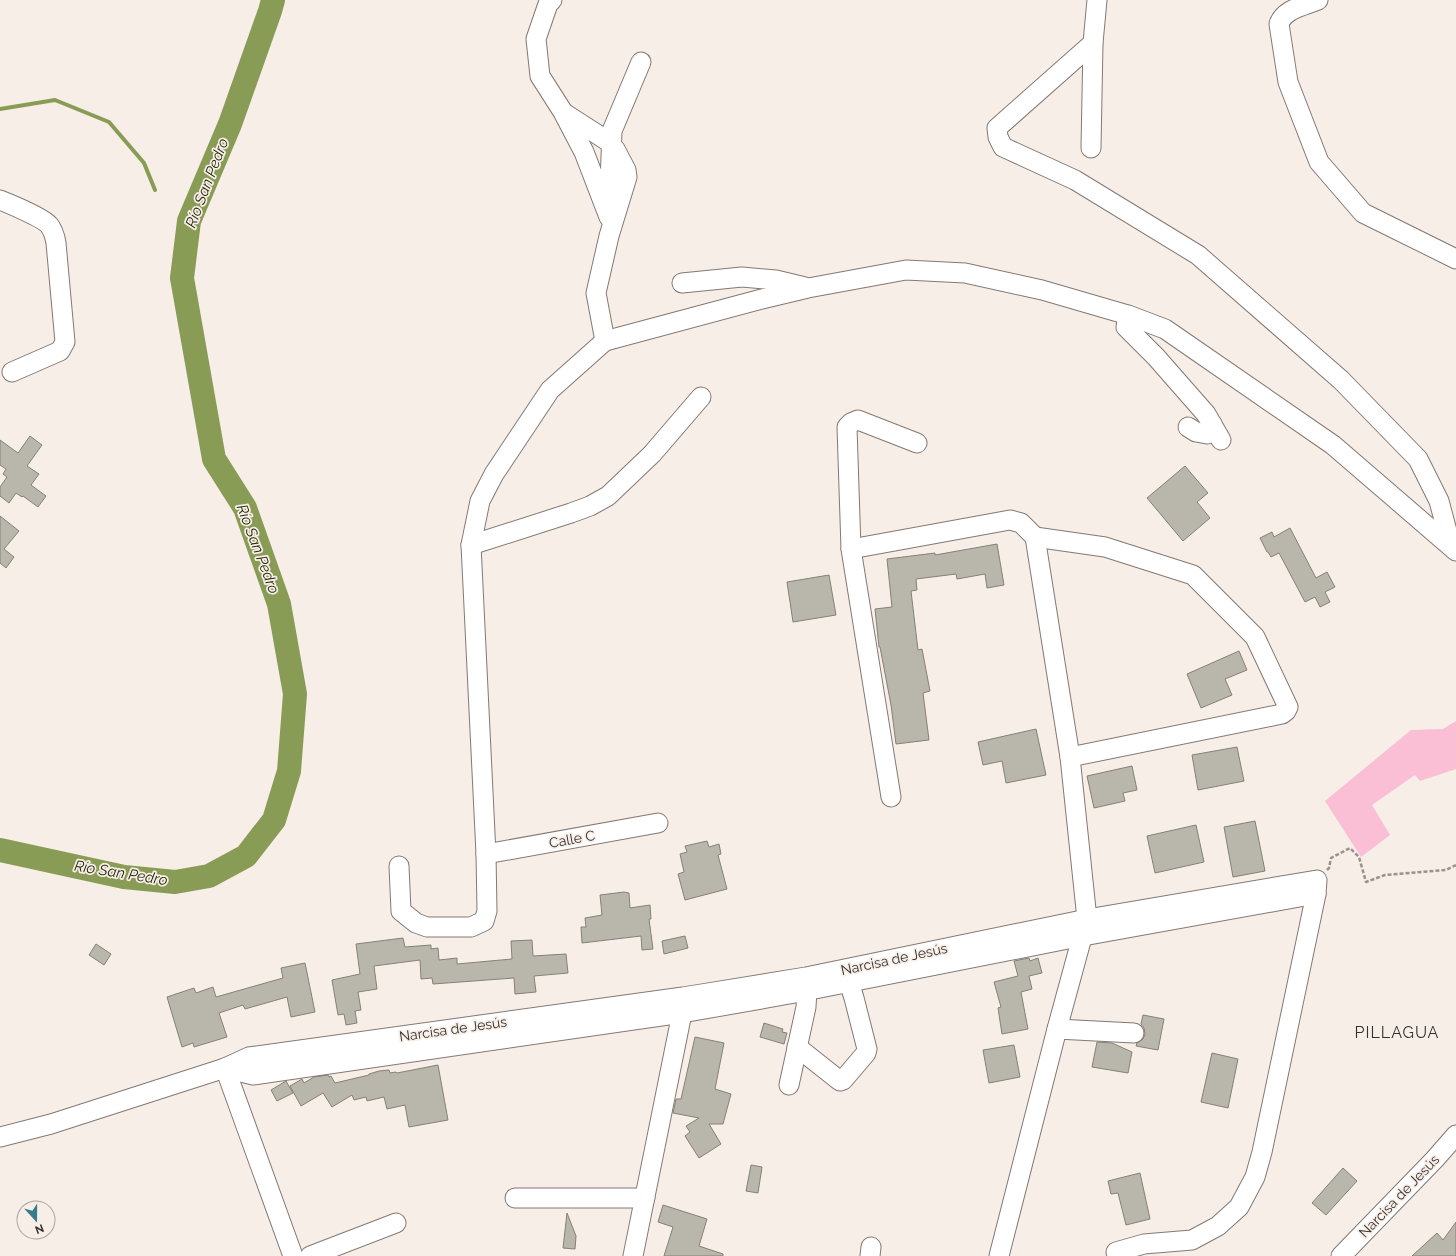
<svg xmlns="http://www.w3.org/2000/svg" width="1456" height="1256" font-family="Raleway,sans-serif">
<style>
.green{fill:#fabfd5}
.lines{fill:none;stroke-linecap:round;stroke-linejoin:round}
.stream{stroke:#899c56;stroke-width:4}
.river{stroke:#899c56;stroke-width:24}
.building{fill:#b9b6ac;stroke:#848178}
.minor-casing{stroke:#827973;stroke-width:21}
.path{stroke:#99928e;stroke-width:2.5;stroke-dasharray:4 2;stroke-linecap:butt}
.minor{stroke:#fff;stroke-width:19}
.labels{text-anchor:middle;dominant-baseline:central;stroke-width:3.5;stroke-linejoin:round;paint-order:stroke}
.street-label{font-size:14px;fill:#34312e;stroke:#f8eee8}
.water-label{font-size:15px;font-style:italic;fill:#262d0e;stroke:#f8eee8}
.quarter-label{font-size:16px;letter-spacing:1px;fill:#34312e;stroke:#f8eee8}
</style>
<rect width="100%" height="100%" fill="#f8eee8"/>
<path class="green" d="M1456,721v48l-36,12 -5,-6 -43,30 18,30 -29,22 -36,-56 86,-71 32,-1z"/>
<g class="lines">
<path class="stream" d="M0,109l55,-9 54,22 35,41 11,27"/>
<path class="river" d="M0,850l124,27 51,5 34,-6 37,-20 28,-36 15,-49 6,-77 -16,-90 -34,-96 -31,-49 -32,-181 7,-57 41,-97 40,-113 3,-11"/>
</g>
<g class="building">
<path d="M30,436l12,9 -15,21 12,8 -8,11 15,11 -8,11 -15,-11 -1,1 -6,-4 -7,10 -9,-7v-9l7,-10 -4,-3 3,-5 -6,-4v-25l18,13z"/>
<path d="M1185,466l23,27 -11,9 13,16 -27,23 -36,-43z"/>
<path d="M0,516l19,15 -15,18 10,8 -8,11 -6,-5z"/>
<path d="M1290,528l26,50 11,-6 8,15 -10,5 5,10 -10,5 -5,-10 -10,5 -26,-49 -8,4 -3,-5h-1l-7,-14 12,-6 2,5z"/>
<path d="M997,544l7,41 -17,3 -2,-14 -28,5 -1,-5 -40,5 1,11 -6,1 7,59 4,-1 8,42 -7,2 6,47 -33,4 -5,-39 -11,-58h-1l-4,-38 17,-2 -5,-48 48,-6v2z"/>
<path d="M829,575l7,40 -43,7 -6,-40z"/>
<path d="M1239,651l8,19 -22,9 7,16 -31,13 -14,-34z"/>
<path d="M1036,729l10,46 -40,8 -4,-22 -19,4 -5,-23z"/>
<path d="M1237,747l7,34 -46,9 -6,-35z"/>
<path d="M1132,766l5,24 -14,3 2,8 -31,7 -7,-32z"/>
<path d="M1255,821l10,50 -32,6 -9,-50z"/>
<path d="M1196,825l8,37 -49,11 -8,-37z"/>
<path d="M707,841l2,6 10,-3 2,10 -3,1 9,34 -42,11 -7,-26 6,-2 -4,-18 7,-2 -2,-6z"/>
<path d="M624,892l5,1 1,15 20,-3 1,14h-2l4,30 -11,1 -1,-14 -59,7 -1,-16h5l-1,-9 17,-3 -2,-20z"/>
<path d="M685,936l3,12 -24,6 -2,-13z"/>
<path d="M403,938l2,9 26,-2v4l7,-1 1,12 18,-2v6l55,-5 -1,-18 21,-1 1,16 33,-2 2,19 -34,3 2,16 -21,2 -1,-16 -81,6 -1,-6 -11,1 -1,-19 -46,6 3,23 -19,3 3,18 -6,1 2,12 -11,2 -2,-11 -6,1 -6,-35 28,-6 -4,-30z"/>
<path d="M96,944l15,10 -7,11 -15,-10z"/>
<path d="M1029,958l1,3 8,-3 4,15 -13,3 3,13 -11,3 7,37 -26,5 -4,-26 3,-1 -7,-25 24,-6 -4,-15z"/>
<path d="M305,963l10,49 -24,5 -4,-20 -42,12 -2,-4 -24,8 8,24 -33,10 -1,-4 -11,4 -15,-50 27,-9 2,5 17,-6 3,10 67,-19 -2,-10z"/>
<path d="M1143,1015l21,4 -6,31 -22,-4 1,-3 6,-4 2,-5 -1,-6 -3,-4z"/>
<path d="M764,1023l19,6 -1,3 5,1 -3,11 -24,-7z"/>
<path d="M695,1037l29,6 -9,46 16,5 -8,30h-14l12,20 -22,14 -14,-22 5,-4 -4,-6 13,-8 -26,-5 3,-14h5z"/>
<path d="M1097,1042l15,1 20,9 -4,21 -36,-6z"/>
<path d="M1014,1045l6,32 -31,6 -6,-33z"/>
<path d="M1212,1053l26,6 -10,49 -27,-6z"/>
<path d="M438,1065l10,55 -39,7 -4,-22 -18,4 -3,-12 -17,4 -1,-4 -12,3 -2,-5 -20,12 -9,-14 -22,13 -11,-20 12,-7 2,4 10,-6 14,-2 1,2 2,-1 4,7 34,-8v-1l10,-3 10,-1 1,3 6,-1 1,1z"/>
<path d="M286,1081l7,12 -16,8 -6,-11z"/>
<path d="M751,1165l11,2 -4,26 -12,-2z"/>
<path d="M1343,1168l14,13 -31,34 -14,-12z"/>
<path d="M1140,1173l10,46 -24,6 -8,-32 -7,1 -3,-13z"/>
<path d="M663,1205l44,14 -8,27 24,8v2h-59l9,-29 -15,-5z"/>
<path d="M567,1213l9,23 -1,13 -12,-1z"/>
<path d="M1456,1222v34h-44l25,-23 6,7z"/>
</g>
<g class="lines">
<g class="minor-casing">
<g id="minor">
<path d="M552,0l-4,4 -12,35 4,37 23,36 21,40 25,65"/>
<path d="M1318,0c-14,6 -34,9 -39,24l9,58 31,80 44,51 93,46"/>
<path d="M1093,43l-96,85 1,9 5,10 72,33 123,75 143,125 77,79 21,42 12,45"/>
<path d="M564,113l42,27"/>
<path d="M1091,148l2,-105 4,-43"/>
<path d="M0,200c10,4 43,18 49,25 4,5 6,12 7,18l9,99 -5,9 -48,21"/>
<path d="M609,209l3,-78 29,-69"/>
<path d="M682,283l60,-6 34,3 29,7"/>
<path d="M1128,315l-2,12 30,30 50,57 15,26"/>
<path d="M605,341l-9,-48 13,-57 18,-59 -1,-7 -11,-21"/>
<path d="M1188,427l8,5 11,2 3,-2 2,-8"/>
<path d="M1035,537l70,10 88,28 62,62 33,70 -2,4 -4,3 -212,43"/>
<path d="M471,545l100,-32 19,-7 18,-10 44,-42 49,-57"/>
<path d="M851,549l-4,-122 4,-4 7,-3 59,23"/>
<path d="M891,797l-40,-248 159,-29 11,3 14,14 35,220 17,162 -30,110 -58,227"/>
<path d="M486,854l172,-31"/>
<path d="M399,866l2,45 15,12 11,4h44l13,-6 3,-10 -1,-57 -15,-309 9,-44 14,-27 56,-84 55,-49 157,-42 46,-11 98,-18 59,3 77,17 86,25 37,14 168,116 123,106"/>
<path d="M1057,1029l77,4"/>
<path d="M797,1047l43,34 3,-1 23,-27 1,-4 -13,-51 -5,-16"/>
<path d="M225,1068l28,7 429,-62 113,-20 288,-57 233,-42"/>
<path d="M225,1068l68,188"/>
<path d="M789,1085l17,-78 1,-17 -1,-11"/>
<path d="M0,1137l51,-13 174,-56 24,-11 434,-60 123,-20 281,-58 230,-39 -1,14 -54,258 -7,25 -16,30 -21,19 -26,14 -48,4 -28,8"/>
<path d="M515,1198h130"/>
<path d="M310,1256l86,-33"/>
<path d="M633,1256l49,-243 1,-11"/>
<path d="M870,1256l1,-9"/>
<path d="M1341,1256l94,-97 21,-24"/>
</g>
</g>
<path class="path" d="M1327,870l2,-2 2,-10 19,-10 9,9 7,25 19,-7 61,-5 10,-5"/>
<use href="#minor" class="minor"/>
</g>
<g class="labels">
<g class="street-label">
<text transform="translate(572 839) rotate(-10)">Calle C</text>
<text transform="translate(894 959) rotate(-12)">Narcisa de Jesús</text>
<text transform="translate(453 1029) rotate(-8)">Narcisa de Jesús</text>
<text transform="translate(1399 1196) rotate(-46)">Narcisa de Jesús</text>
</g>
<g class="water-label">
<text transform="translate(207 183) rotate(-69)">Río San Pedro</text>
<text transform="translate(258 549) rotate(69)">Río San Pedro</text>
<text transform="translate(121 873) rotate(9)">Río San Pedro</text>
</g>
<g class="quarter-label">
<text x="1397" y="1032">PILLAGUA</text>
</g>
</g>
<g transform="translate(36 1220) rotate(159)"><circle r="19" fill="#f8eee8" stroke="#aaa29e"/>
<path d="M0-3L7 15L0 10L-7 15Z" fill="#387b8b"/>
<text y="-6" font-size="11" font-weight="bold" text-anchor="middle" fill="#34312e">N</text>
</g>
</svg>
